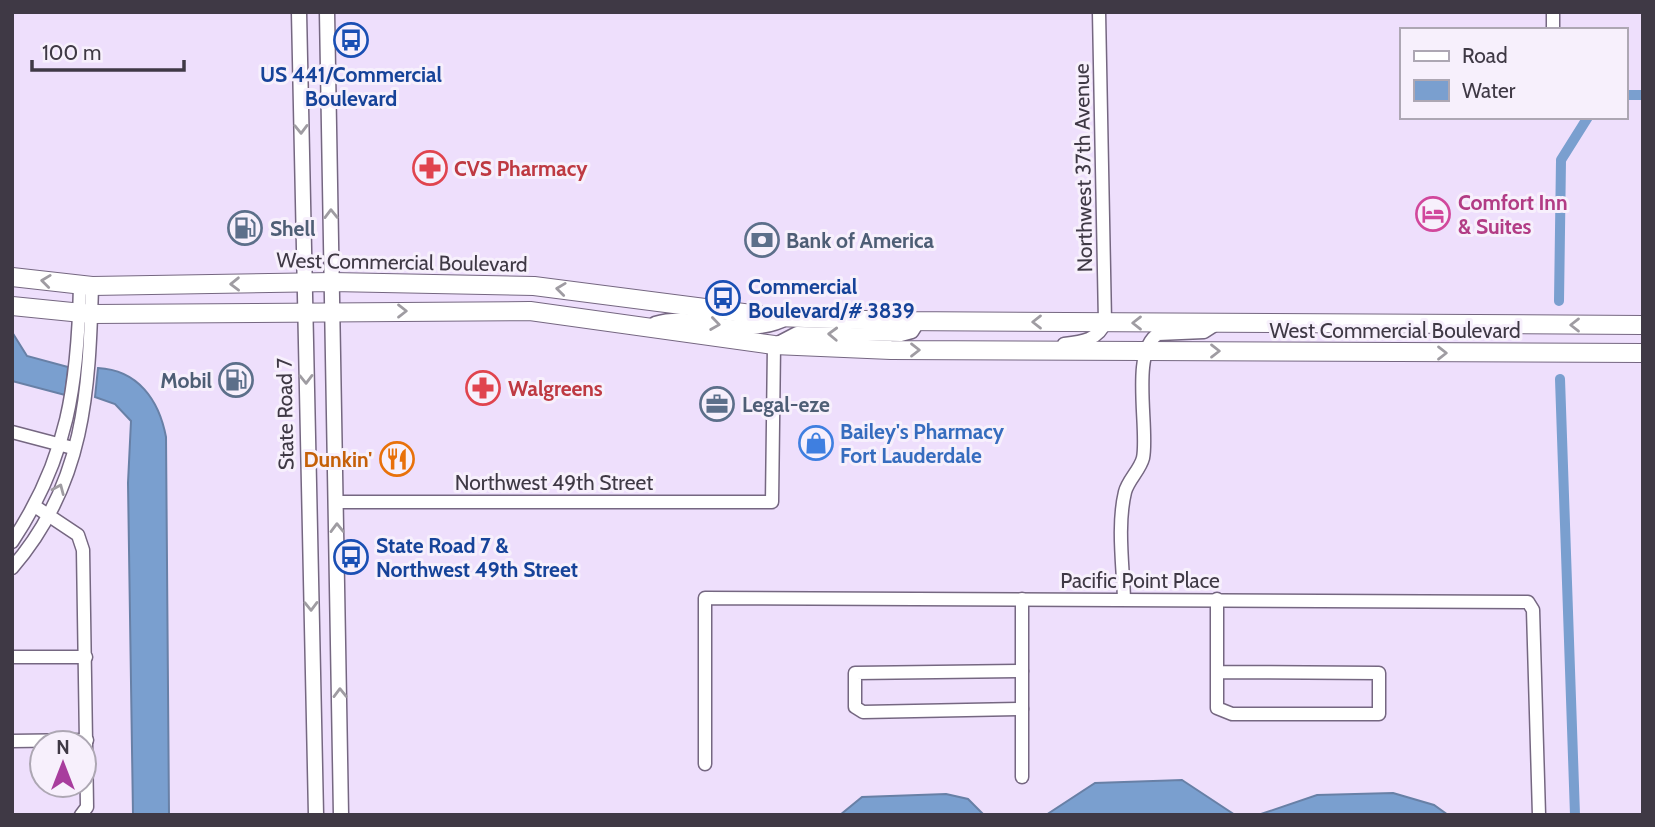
<svg xmlns="http://www.w3.org/2000/svg" width="1655" height="827" font-family="Cabin,sans-serif">
<style>
.water{fill:#7a9fcf;stroke:#6880a6;stroke-width:2}
.lines{fill:none;stroke-linecap:round;stroke-linejoin:round}
.canal{stroke:#7a9fcf;stroke-width:10}
.minor-casing{stroke:#756781;stroke-width:15}
.major-casing{stroke:#756781;stroke-width:17}
.highway-casing{stroke:#756781;stroke-width:20}
.minor{stroke:#fff;stroke-width:12}
.major{stroke:#fff;stroke-width:14}
.highway{stroke:#fff;stroke-width:18}
.oneway{stroke:#9f9ca2}
.labels{text-anchor:middle;dominant-baseline:central;stroke-width:6;stroke-linejoin:round;paint-order:stroke}
.transit-label{font-size:21px;font-weight:bold;fill:#164399;stroke:#f7f0fc;text-anchor:start}
.health-label{font-size:21px;font-weight:bold;fill:#be3a42;stroke:#f7f0fc;text-anchor:start}
.street-label{font-size:21px;fill:#3f3945;stroke:#f7f0fc}
.hotel-label{font-size:21px;font-weight:bold;fill:#b23c85;stroke:#f7f0fc;text-anchor:start}
.service-label{font-size:21px;font-weight:bold;fill:#4e5e75;stroke:#f7f0fc;text-anchor:start}
.shop-label{font-size:21px;font-weight:bold;fill:#366cbe;stroke:#f7f0fc;text-anchor:start}
.food-label{font-size:21px;font-weight:bold;fill:#c56008;stroke:#f7f0fc;text-anchor:end}
</style>
<rect width="100%" height="100%" fill="#eedffc"/>
<g class="water">
<path d="M12,332l15,24 41,11 -3,28 -53,-14z"/>
<path d="M98,368c40,2 61,32 68,69l3,378h-36l-5,-332 3,-62 -16,-17 -20,-7z"/>
<path d="M1182,780l53,35h-189l49,-32z"/>
<path d="M1393,793l41,12 14,10h-190l59,-20z"/>
<path d="M946,794l22,5 16,16h-144l22,-18z"/>
</g>
<g class="lines">
<g class="canal">
<path d="M1625,95h18"/>
<path d="M1559,301l2,-141 27,-43"/>
<path d="M1560,379l15,436"/>
</g>
<g class="minor-casing">
<g id="minor">
<path d="M1553,12v18"/>
<path d="M653,329l2,-6c45,-13 89,20 133,-5"/>
<path d="M1064,344c17,-2 35,-4 41,-22l-6,-310"/>
<path d="M12,432l57,15"/>
<path d="M337,502h435l2,-157 23,-12 104,2 11,-3 7,-11"/>
<path d="M36,507l42,28 5,15 4,257 -6,8"/>
<path d="M12,542c56,-84 66,-158 68,-257"/>
<path d="M12,568c73,-84 77,-177 80,-282"/>
<path d="M1022,599v178"/>
<path d="M1124,599c-1,-33 -7,-74 1,-107 3,-12 15,-22 18,-34 6,-28 -13,-107 15,-124l46,-2 14,-9"/>
<path d="M1217,599v109l15,6h147v-41l-162,-1"/>
<path d="M12,657h74"/>
<path d="M1022,671l-167,2v34l8,5 159,-3"/>
<path d="M12,741l75,-1"/>
<path d="M705,764v-166l823,4 5,8 6,205"/>
</g>
</g>
<g class="major-casing">
<g id="major">
<path d="M299,12l17,803"/>
<path d="M327,12l14,803"/>
</g>
</g>
<g class="highway-casing">
<g id="highway">
<path d="M12,277l80,9 240,-4 202,4 241,31 120,4 748,4"/>
<path d="M12,306l80,8 438,-3 244,34 117,5 752,3"/>
</g>
</g>
<use href="#minor" class="minor"/>
<use href="#major" class="major"/>
<use href="#highway" class="highway"/>
</g>
<defs><path id="oneway-chevron" d="M-2-3.5L2.5 0L-2 3.5" fill="none" stroke-width="1.6" stroke-linecap="round" stroke-linejoin="round" transform="scale(1.75)"/></defs>
<g class="oneway">
<use href="#oneway-chevron" transform="translate(301 129) rotate(89)"/>
<use href="#oneway-chevron" transform="translate(331 214) rotate(-91)"/>
<use href="#oneway-chevron" transform="translate(46 281) rotate(-173)"/>
<use href="#oneway-chevron" transform="translate(235 284) rotate(179)"/>
<use href="#oneway-chevron" transform="translate(561 289) rotate(-173)"/>
<use href="#oneway-chevron" transform="translate(402 311)"/>
<use href="#oneway-chevron" transform="translate(1037 322) rotate(180)"/>
<use href="#oneway-chevron" transform="translate(1137 323) rotate(-180)"/>
<use href="#oneway-chevron" transform="translate(715 324) rotate(8)"/>
<use href="#oneway-chevron" transform="translate(1575 325) rotate(-180)"/>
<use href="#oneway-chevron" transform="translate(833 334) rotate(-178)"/>
<use href="#oneway-chevron" transform="translate(915 350)"/>
<use href="#oneway-chevron" transform="translate(1215 351)"/>
<use href="#oneway-chevron" transform="translate(1442 353)"/>
<use href="#oneway-chevron" transform="translate(306 379) rotate(89)"/>
<use href="#oneway-chevron" transform="translate(59 489) rotate(-67)"/>
<use href="#oneway-chevron" transform="translate(337 528) rotate(-91)"/>
<use href="#oneway-chevron" transform="translate(311 606) rotate(89)"/>
<use href="#oneway-chevron" transform="translate(340 693) rotate(-91)"/>
</g>
<defs>
<g id="bus-ring" transform="scale(1.75)"><circle r="9.5" fill="#f7f0fc" stroke="#1a4fb4" stroke-width="1.5"/><path d="M-5-6H5V4H4V6H2V4H-2V6H-4V4H-5ZM-3.5-4V0h7V-4ZM-3.5 1.2v1.5H-2V1.2ZM2 1.2v1.5H3.5V1.2Z" fill="#1a4fb4"/></g>
<g id="pharmacy-ring" transform="scale(1.75)"><circle r="9.5" fill="#f7f0fc" stroke="#e0444e" stroke-width="1.5"/><path d="M-2-6h4v4h4v4h-4v4h-4v-4h-4v-4h4Z" fill="#e0444e"/></g>
<g id="hotel-ring" transform="scale(1.75)"><circle r="9.5" fill="#f7f0fc" stroke="#d1479c" stroke-width="1.5"/><path d="M-6-4.5h1.5V1H6V5H4.5V3h-9V5H-6ZM-4 0a1.8 1.8 0 1 1 3.6 0ZM.5 0V-2.5h3Q6-2.5 6 0Z" fill="#d1479c"/></g>
<g id="fuel-ring" transform="scale(1.75)"><circle r="9.5" fill="#f7f0fc" stroke="#5c6f8a" stroke-width="1.5"/><path d="M-5.5-6h7V0h2V4h1.3V-2.5L3-4.5l.8-.8L6-3V5H2.5V1h-1V6h-7ZM-4.2-4.7v3.2H.2V-4.7Z" fill="#5c6f8a"/></g>
<g id="bank-ring" transform="scale(1.75)"><circle r="9.5" fill="#f7f0fc" stroke="#5c6f8a" stroke-width="1.5"/><path d="M-6-4H6V4H-6ZM0-2.3a2.3 2.3 0 1 0 0 4.6a2.3 2.3 0 1 0 0-4.6Z" fill="#5c6f8a"/></g>
<g id="office-ring" transform="scale(1.75)"><circle r="9.5" fill="#f7f0fc" stroke="#5c6f8a" stroke-width="1.5"/><path d="M-6-3h4V-5.5h4V-3h4V5H-6ZM-1-4.5V-3h2v-1.5ZM-6 0V1H6V0Z" fill="#5c6f8a"/></g>
<g id="shop-ring" transform="scale(1.75)"><circle r="9.5" fill="#f7f0fc" stroke="#3f7fe0" stroke-width="1.5"/><path d="M-5-2.5h2.3a2.7 3.5 0 0 1 5.4 0H5L5.5 6h-11ZM-1.5-2.5h3a1.5 2.3 0 0 0-3 0Z" fill="#3f7fe0"/></g>
<g id="restaurant-ring" transform="scale(1.75)"><circle r="9.5" fill="#f7f0fc" stroke="#e8710a" stroke-width="1.5"/><path d="M-5-6h1v4h1v-4h1v4h1v-4h1v5L-1.5 .5V6h-2V.5L-5-1ZM5-6V6H3V1.5H1.5Q1.5-4 5-6Z" fill="#e8710a"/></g>
</defs>
<g fill-rule="evenodd">
<use href="#bus-ring" x="351" y="40"/>
<use href="#pharmacy-ring" x="430" y="168"/>
<use href="#hotel-ring" x="1433" y="214"/>
<use href="#fuel-ring" x="245" y="228"/>
<use href="#bank-ring" x="762" y="240"/>
<use href="#bus-ring" x="723" y="298"/>
<use href="#fuel-ring" x="236" y="380"/>
<use href="#pharmacy-ring" x="483" y="388"/>
<use href="#office-ring" x="717" y="404"/>
<use href="#shop-ring" x="816" y="443"/>
<use href="#restaurant-ring" x="397" y="459"/>
<use href="#bus-ring" x="351" y="557"/>
</g>
<g class="labels">
<g class="transit-label">
<text x="351" y="74" text-anchor="middle">US 441/Commercial<tspan x="351" dy="24">Boulevard</tspan></text>
<text x="748" y="286">Commercial<tspan x="748" dy="24">Boulevard/# 3839</tspan></text>
<text x="376" y="545">State Road 7 &amp;<tspan x="376" dy="24">Northwest 49th Street</tspan></text>
</g>
<g class="health-label">
<text x="454" y="168">CVS Pharmacy</text>
<text x="508" y="388">Walgreens</text>
</g>
<g class="street-label">
<text transform="translate(1083 168) rotate(-91)">Northwest 37th Avenue</text>
<text transform="translate(402 262) rotate(1)">West Commercial Boulevard</text>
<text x="1395" y="330">West Commercial Boulevard</text>
<text transform="translate(285 414) rotate(-91)">State Road 7</text>
<text x="554" y="482">Northwest 49th Street</text>
<text x="1140" y="580">Pacific Point Place</text>
</g>
<g class="hotel-label">
<text x="1458" y="202">Comfort Inn<tspan x="1458" dy="24">&amp; Suites</tspan></text>
</g>
<g class="service-label">
<text x="270" y="228">Shell</text>
<text x="786" y="240">Bank of America</text>
<text x="212" y="380" text-anchor="end">Mobil</text>
<text x="742" y="404">Legal-eze</text>
</g>
<g class="shop-label">
<text x="840" y="431">Bailey's Pharmacy<tspan x="840" dy="24">Fort Lauderdale</tspan></text>
</g>
<g class="food-label">
<text x="372" y="459">Dunkin'</text>
</g>
</g>
<rect width="1655" height="827" fill="none" stroke="#3f3945" stroke-width="28"/>
<rect x="1400" y="28" width="228" height="91" fill="#f7f0fc" stroke="#ada7b3" stroke-width="2"/>
<rect x="1414" y="51" width="35" height="10" fill="#ffffff" stroke="#ada7b3" stroke-width="2"/>
<text x="1462" y="63" font-size="21" fill="#3f3945">Road</text>
<rect x="1414" y="80" width="35" height="21" fill="#7a9fcf" stroke="#ada7b3" stroke-width="2"/>
<text x="1462" y="98" font-size="21" fill="#3f3945">Water</text>
<g transform="translate(63 764)"><circle r="33" fill="#f7f0fc" stroke="#ada7b3" stroke-width="2"/>
<path d="M0-5L12 26L0 18L-12 26Z" fill="#a83d9d"/>
<text y="-10" font-size="19" font-weight="bold" text-anchor="middle" fill="#3f3945">N</text>
</g>
<path d="M32 60v10h152v-10" fill="none" stroke="#3f3945" stroke-width="3.5"/>
<text x="42" y="60" font-size="21" fill="#3f3945" stroke="#f7f0fc" stroke-width="5" paint-order="stroke">100 m</text>
</svg>
